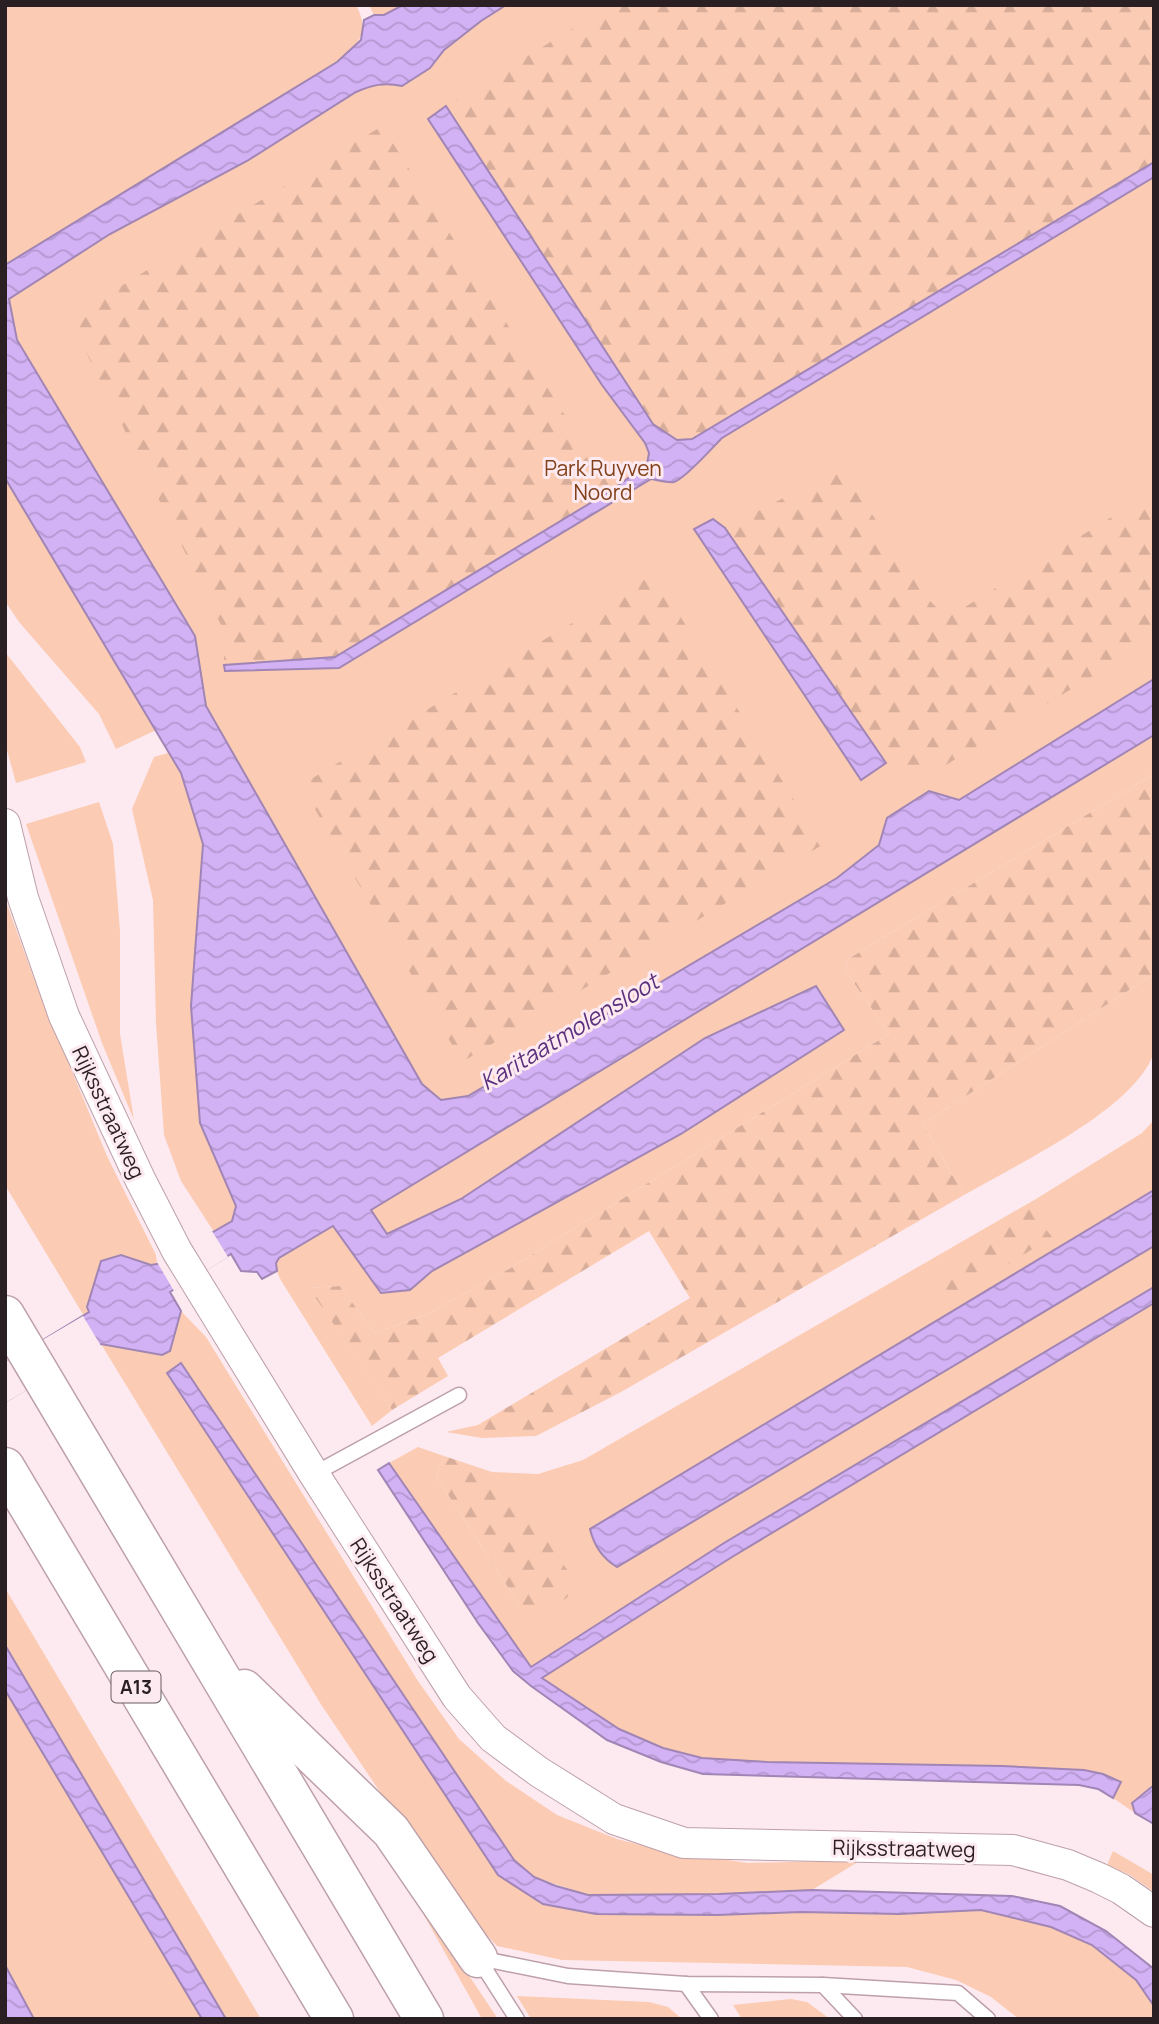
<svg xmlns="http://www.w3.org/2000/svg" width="1159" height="2024" font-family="Manrope,sans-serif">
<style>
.green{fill:#fccbb3}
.forest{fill:url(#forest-firs)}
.water{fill:url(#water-waves);stroke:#a085b5;stroke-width:2}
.pier{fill:#fdeaf0}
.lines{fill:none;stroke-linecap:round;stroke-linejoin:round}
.lane-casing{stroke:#bda0a9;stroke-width:17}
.street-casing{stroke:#bda0a9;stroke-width:32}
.highway-casing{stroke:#bda0a9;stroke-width:41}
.lane{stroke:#fff;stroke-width:14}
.street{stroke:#fff;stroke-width:30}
.highway{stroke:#fff;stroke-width:38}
.labels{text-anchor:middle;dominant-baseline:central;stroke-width:6;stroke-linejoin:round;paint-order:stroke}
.shield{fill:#fdeaf0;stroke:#695c60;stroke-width:2}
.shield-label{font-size:19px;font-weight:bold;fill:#2a1f22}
.park-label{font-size:21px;fill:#82411b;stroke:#fdeaf0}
.street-label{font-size:21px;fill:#2a1f22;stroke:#fdeaf0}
.water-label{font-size:23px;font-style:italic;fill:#5a307d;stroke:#fdeaf0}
</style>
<defs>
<pattern id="forest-firs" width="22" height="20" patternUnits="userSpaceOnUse" patternTransform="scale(1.75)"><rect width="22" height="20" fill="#fccbb3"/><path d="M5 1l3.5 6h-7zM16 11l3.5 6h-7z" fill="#d8ae9a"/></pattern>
<pattern id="water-waves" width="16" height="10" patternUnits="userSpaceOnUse" patternTransform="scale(1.75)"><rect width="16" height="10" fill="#d2b1f4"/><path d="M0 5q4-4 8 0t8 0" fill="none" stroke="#b498d1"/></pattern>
</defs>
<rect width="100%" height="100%" fill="#fdeaf0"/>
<g class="green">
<path d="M5,5h351c15,29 3,38 -19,57l-332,203z"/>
<path d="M369,5h34l-19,10h-10z"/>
<path d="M481,5h673v689l-736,443 -413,-771v-76z"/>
<path d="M5,478l151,252 -40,19 -17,-35 -80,-92 -14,-21z"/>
<path d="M5,652l75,95 6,15 -70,21 -11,-40z"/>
<path d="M1154,735v39l-306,185 -3,11 44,64 -382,236 -79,44 -53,19 -35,-47 -30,2 82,122 -20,16 -85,-136c-6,-10 -15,-21 -8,-32l54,-32 48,67 29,-3 295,-252 -244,161 -75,36 -15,-25z"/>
<path d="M168,753l13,20 22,71 -12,162 9,117 36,83 -4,15 -18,11 -33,-51 -17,-46 -8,-112 -3,-123 -21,-91 22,-52z"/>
<path d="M99,802l14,42 7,87v103l14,86 -32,-77 -76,-219z"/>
<path d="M5,899l32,88 70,169 49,99 1,9 -6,1 -30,-10 -31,56 -6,5 -79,-131z"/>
<path d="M1154,974c0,17 3,68 -1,81 -20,55 -139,111 -189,140l-41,-71z"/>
<path d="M1154,1120v70l-563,339 2,12 24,25 537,-320v41l-430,256 -193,124 -142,-204 29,-16 26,9 -8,20 84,130 -17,-119 -11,-15 46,2 45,-14 453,-261 106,-66z"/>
<path d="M1154,1303v482l-22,18 3,10 -22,-15 8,-15 -37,-13 -81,-4 -236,-4 -65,-4 -39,-10 -44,-19 -77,-52 190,-120z"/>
<path d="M181,1311l25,26 212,344 41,58 47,42 51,34 60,24 47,12 84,12 113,-3 -49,30 -93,4 -131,1 -54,-18 -20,-17 -333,-497 -14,11 331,501 45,29 174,11 84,-3 98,2 82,-4 70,17 95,43 8,12v37h-135l-28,-22 -35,-17 -49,-13 -345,-7 -65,-14 -32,-34 -26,-33 -117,-173 -221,-362 62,11 7,-4z"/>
<path d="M5,1588l256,431h-35l-221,-374z"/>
<path d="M5,1690l197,329h-168l-29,-54z"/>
<path d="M1113,1851l41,24v17l-24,-17 -23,-10z"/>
<path d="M401,1874l97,145h-16z"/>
<path d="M517,1996l132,6 19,5 14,12h-151z"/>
<path d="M791,1999l16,3 23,17h-88l-9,-14z"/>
</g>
<g class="forest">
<path d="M611,5h543v157l-462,277 -15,1 -24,-16 -207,-318z"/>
<path d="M382,126l230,364 -277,167 -111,8v-34l-155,-313z"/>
<path d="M836,471l17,14 73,112 21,21 207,-127v148l-218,132 -50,-8 -161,-235z"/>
<path d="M654,574l168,271 -360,217 -161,-277z"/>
<path d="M1154,774v200l-231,150 41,71 -343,197 -85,44 -54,2 -36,-6 32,-7 212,-127 -41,-67 -211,127 10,18 -56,34 -83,-122 31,-2 35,47 53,-19 79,-44 382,-236 -44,-64 3,-11z"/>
<path d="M1028,1207l24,30 -108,67 -6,-28z"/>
<path d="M444,1456l48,16 46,55 32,47 5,16c-12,12 -24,21 -40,26l-15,-10 -84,-130z"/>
</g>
<g class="water">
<path d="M403,5h103l-25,16 -37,29 -14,18 -28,18c-18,-4 -30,-1 -46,6l-109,69 -137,73 -101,65 8,41 178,296 11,70 216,378 19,16 27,-4 369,-218 42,-33 8,-27 42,-27 30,9 195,-121v56l-783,475 16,24 74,-35 244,-161 111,-52 28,44 -163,104 -249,137 -22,19 -29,3 -48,-67 -54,32 -3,5 1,8 -15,8 -5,-7 -16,-1 -10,-17 -61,38 11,19 -11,40 -8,4 -61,-11 -96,58v-39l84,-51 -2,-5 14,-46 20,-6 30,10 6,-1 75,-43 4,-15 -36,-83 -9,-117 12,-162 -22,-71 -176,-295v-213l332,-203 24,-22 3,-20 10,-5h10z"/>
<path d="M446,106l207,318 24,16 15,-1 462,-277v15l-432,261c-10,10 -37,41 -48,44 -6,1 -17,-2 -23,-3l-312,189 -114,3 -1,-6 111,-8 277,-167 35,-26 2,-11 -4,-10 -43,-58 -174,-266z"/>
<path d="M713,519l12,9 161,235 -25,17 -167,-251z"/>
<path d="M1154,1190v56l-537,321c-15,-9 -23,-21 -27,-38z"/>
<path d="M1154,1287v16l-422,254 -190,121 77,51 44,19 39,10 65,4 236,4 81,4 19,4 18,8 -8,16 -15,-9 -19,-4 -376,-11 -42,-12 -54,-22 -76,-54 -18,-15 -35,-48 -100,-153 11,-7 142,204 193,-124z"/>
<path d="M181,1363l333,497 20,17 22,9 32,9 131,-1 93,-4 200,6 48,10 46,25 48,38v37l-18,-26 -44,-35 -41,-18 -70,-17 -82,4 -98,-2 -84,3 -121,-1 -53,-10 -45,-29 -331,-502z"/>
<path d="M5,1645l221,374h-24l-197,-329z"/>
<path d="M1154,1785v39l-19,-11 -3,-10z"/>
<path d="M5,1965l29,54h-29z"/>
</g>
<g class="pier">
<path d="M212,1231l16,26 -54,34 -17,-29z"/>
<path d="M83,1316l18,30 -96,57v-41z"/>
</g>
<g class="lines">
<g class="lane-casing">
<g id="lane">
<path d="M314,1474l145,-79"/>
<path d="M478,1958l39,61"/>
<path d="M479,1958l89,18 118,8 137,1 135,8 30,26"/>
<path d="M686,1984l25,35"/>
<path d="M823,1985l32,34"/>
</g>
</g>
<g class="street-casing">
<path id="street" d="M5,824l18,74 41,118 76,163 37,72 137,223 143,223 36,41 46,34 75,47 70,24 329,7 55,15 31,13 22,11 33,23"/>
</g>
<g class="highway-casing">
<g id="highway">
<path d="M5,1315l419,704"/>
<path d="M5,1467l329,552"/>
<path d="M244,1689l147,142 87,127"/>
</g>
</g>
<use href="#lane" class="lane"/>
<use href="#street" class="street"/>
<use href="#highway" class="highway"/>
</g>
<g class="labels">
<rect class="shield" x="111.5" y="1671.5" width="49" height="31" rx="5"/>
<g class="shield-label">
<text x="136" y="1687">A13</text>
</g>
<g class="park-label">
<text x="603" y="468">Park Ruyven<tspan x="603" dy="24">Noord</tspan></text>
</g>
<g class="street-label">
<text transform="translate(109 1112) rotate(65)">Rijksstraatweg</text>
<text transform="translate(395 1600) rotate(57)">Rijksstraatweg</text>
<text transform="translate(904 1848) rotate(1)">Rijksstraatweg</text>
</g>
<g class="water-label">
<text transform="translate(569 1031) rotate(-31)">Karitaatmolensloot</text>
</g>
</g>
<rect width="1159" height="2024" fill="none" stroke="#2a1f22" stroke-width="14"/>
</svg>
